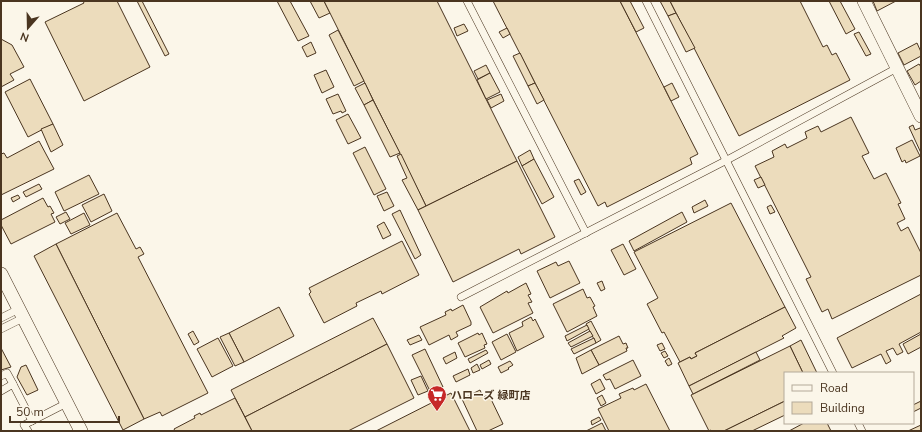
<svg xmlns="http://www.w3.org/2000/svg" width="922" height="432" font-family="'Nunito Sans','Noto Sans JP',sans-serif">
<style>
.building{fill:#ecdcbc;stroke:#4a3520}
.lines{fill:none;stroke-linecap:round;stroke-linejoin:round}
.lane-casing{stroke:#4a3520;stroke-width:8}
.street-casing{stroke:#4a3520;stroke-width:14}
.lane{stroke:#fbf6e9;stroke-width:7}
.street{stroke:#fbf6e9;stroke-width:13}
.labels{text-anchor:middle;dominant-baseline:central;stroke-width:3;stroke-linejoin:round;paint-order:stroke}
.poi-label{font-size:11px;font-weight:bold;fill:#4a3520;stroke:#fbf6e9;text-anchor:start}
</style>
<rect width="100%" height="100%" fill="#fbf6e9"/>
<g class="building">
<path d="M83,1h34l33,66 -66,34 -39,-79 39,-19z"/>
<path d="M137,1h5l27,53 -4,2z"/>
<path d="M277,1h13l19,35 -11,5z"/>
<path d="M310,1h14l6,12 -11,5z"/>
<path d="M324,1h113l80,160 -91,45z"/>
<path d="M493,1h127l78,153 -8,4 2,6 -85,43 -2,-5 -7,4z"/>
<path d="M620,1h10l14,27 -8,4z"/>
<path d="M660,1h10l6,12 -8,3z"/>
<path d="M670,1h130l23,46 4,-2 5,10 4,-2 14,27 -111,56z"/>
<path d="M829,1h11l15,28 -9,5z"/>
<path d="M873,1h23l-19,10z"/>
<path d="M676,13l19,35 -9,4 -18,-36z"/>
<path d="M464,24l4,7 -11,5 -3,-8z"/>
<path d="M507,28l3,6 -7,4 -4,-6z"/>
<path d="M338,30l26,51 -10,5 -25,-51z"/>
<path d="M859,32l12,22 -5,2 -12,-22z"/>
<path d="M1,39l11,6 12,22 -14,7 4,6 -13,7z"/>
<path d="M311,42l5,11 -9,4 -5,-10z"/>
<path d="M917,43l4,9v4l-17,9 -6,-12z"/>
<path d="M520,53l15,30 -7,3 -15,-30z"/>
<path d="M919,64l2,3v14l-6,4 -8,-14z"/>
<path d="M486,65l4,8 -12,6 -4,-8z"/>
<path d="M326,70l8,17 -12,6 -8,-18z"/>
<path d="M490,73l10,19 -14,7 -9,-19z"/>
<path d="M30,79l23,45 -25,13 -23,-45z"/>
<path d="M365,83l8,17 -9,5 -9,-17z"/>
<path d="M535,83l9,17 -7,4 -9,-18z"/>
<path d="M672,83l7,14 -8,4 -7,-14z"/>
<path d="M338,94l8,17 -4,2 -1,-2 -8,3 -7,-15z"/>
<path d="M501,94l3,7 -13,7 -4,-8z"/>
<path d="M373,100l27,53 -10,4 -26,-52z"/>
<path d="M348,114l13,24 -13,6 -12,-24z"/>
<path d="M851,117l18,36 -7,3 12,23 12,-6 15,30 -3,1 7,15 -8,4 4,8 7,-4 13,26v22l-89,44 -4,-10 -6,3 -16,-33 5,-2 -56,-111 19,-9 -2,-6 13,-7 2,4 20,-10 -2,-6 13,-6 3,6z"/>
<path d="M53,124l10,21 -12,7 -10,-23z"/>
<path d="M913,125l2,5 5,-2 1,3v22l-12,-26z"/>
<path d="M912,140l8,16 -14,7 -1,-3 -3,2 -6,-14z"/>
<path d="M39,141l15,28 -53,26v-41l3,-1 3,5z"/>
<path d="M365,147l21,42 -12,6 -21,-42z"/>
<path d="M530,150l4,9 -12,7 -4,-9z"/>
<path d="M401,154l25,52 -8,4 -16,-30 5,-2 -10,-22z"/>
<path d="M534,159l20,38 -12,7 -20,-38z"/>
<path d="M517,161l38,76 -34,17 -2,-5 -66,33 -35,-72z"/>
<path d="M89,175l10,19 -35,17 -9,-19z"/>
<path d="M761,177l4,8 -7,3 -4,-8z"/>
<path d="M579,179l7,13 -5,3 -7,-14z"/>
<path d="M39,184l3,5 -16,8 -3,-5z"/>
<path d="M387,192l7,14 -10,5 -7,-15z"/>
<path d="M104,194l8,17 -21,11 -9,-17z"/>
<path d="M18,195l2,3 -7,4 -2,-4z"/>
<path d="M43,198l5,9 2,-1 4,7 -3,1 4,8 -44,22 -10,-19v-5z"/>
<path d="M705,200l3,6 -14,7 -2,-6z"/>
<path d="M731,203l54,104 -90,46 2,3 -6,3 -1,-2 -10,5 -16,-30 -2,1 -15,-29 11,-6 -24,-46z"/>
<path d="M771,205l4,7 -5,2 -3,-7z"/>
<path d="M400,210l21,45 -6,4 -23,-45z"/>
<path d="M66,212l4,7 -10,5 -4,-7z"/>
<path d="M682,212l5,10 -53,29 -5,-10z"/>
<path d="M84,213l6,12 -19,9 -6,-11z"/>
<path d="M117,213l19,36 4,-2 4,7 -6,3 70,136 -46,23 -2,-4 -16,7 -88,-175z"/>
<path d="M384,222l7,13 -8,4 -6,-13z"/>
<path d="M402,241l17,34 -37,19 -1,-3 -25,12 1,3 -33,17 -15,-29 2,-2 -2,-4z"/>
<path d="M56,244l88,175 -21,11 -89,-174z"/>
<path d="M623,244l13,25 -12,6 -13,-25z"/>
<path d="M569,261l11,22 -30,15 -13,-27 19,-9 2,4z"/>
<path d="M602,281l3,8 -4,2 -4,-8z"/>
<path d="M526,283l5,11 -3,1 4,7 -4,1 5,10 -40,20 -13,-26 27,-16 1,2z"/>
<path d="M583,289l4,9 3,-1 5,9 -2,1 4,9 -30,16 -14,-28z"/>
<path d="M921,294v38l-22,12 4,8 -6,3 -4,-7 -7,3 5,10 -5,3 -5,-10 -29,14 -15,-30z"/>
<path d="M463,305l8,17v3l-15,7 2,4 -7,4 -2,-5 -20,10 -9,-18 26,-12 -1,-3 6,-3 1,2z"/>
<path d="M279,307l15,29 -50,26 -15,-29z"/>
<path d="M785,307l11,21 -14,8 2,2 -95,48 -11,-23 12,-6 1,2 6,-3 -2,-3z"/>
<path d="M531,317l2,4 2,-2 9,18 -27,14 -8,-18 14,-7 -1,-4z"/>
<path d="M373,318l14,26 -142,73 -14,-27z"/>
<path d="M591,321l10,19 -5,3 -10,-19z"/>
<path d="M587,325l2,4 -22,12 -2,-5z"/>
<path d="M193,331l6,11 -5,3 -6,-11z"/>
<path d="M590,331l3,5 -22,11 -3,-4z"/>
<path d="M229,333l15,29 -9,4 -15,-29z"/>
<path d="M478,333l1,2 3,-2 5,11 -3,1 1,3 -20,9 -7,-14z"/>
<path d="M507,334l9,18 -15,8 -9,-18z"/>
<path d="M921,334v13l-13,7 -5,-10z"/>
<path d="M419,335l3,5 -12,5 -3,-5z"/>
<path d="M619,336l4,8 3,-1 2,5h-2l1,3 -28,14 -8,-15z"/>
<path d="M218,338l15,28 -21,11 -15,-28z"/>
<path d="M594,338l2,5 -22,11 -3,-5z"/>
<path d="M801,340l16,33h-14l-13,-27z"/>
<path d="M662,343l3,6 -5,2 -3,-6z"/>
<path d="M387,344l27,54 -66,33h-96l-7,-14z"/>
<path d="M790,346l13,27h-18v28l-61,30h-12l-1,-1 -2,1 -18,-36z"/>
<path d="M1,348l10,19 -10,3z"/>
<path d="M425,349l18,38 -12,6 -19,-38z"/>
<path d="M486,350l2,3 -18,10 -2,-4z"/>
<path d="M591,350l8,15 -17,9 -6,-16z"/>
<path d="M665,351l3,5 -4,2 -3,-5z"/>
<path d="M455,352l2,6 -11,6 -3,-6z"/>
<path d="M756,352l4,8 -67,34 -4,-8z"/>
<path d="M669,358l3,6 -4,2 -3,-5z"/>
<path d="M489,360l2,4 -9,5 -2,-4z"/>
<path d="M633,360l8,16 -26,13 -5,-10 -4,1 -3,-5z"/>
<path d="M510,361l3,4 -5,3 1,1 -8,4 -3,-6z"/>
<path d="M477,364l3,6 -7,3 -2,-5z"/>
<path d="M26,365l12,25 -11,5 -10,-18 4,-10z"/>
<path d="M468,369l2,6 -14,7 -3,-6z"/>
<path d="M421,376l7,15 -10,4 -7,-15z"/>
<path d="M600,379l5,10 -9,5 -5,-10z"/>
<path d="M646,384l24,47h-61l-11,-22 23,-11 -2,-4 14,-6 1,2z"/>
<path d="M480,390l3,7 6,-2 14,29 -15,7h-11l-15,-32z"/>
<path d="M451,393l19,38h-94z"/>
<path d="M602,395l4,8 -5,3 -4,-8z"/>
<path d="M235,398l17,33h-77l-1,-2 21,-11 -1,-2 6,-3 1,2z"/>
<path d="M785,401v14l-33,16h-28z"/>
<path d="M921,401v7l-8,4v-7z"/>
<path d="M599,417l2,3 -9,5 -1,-4z"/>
<path d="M602,423l4,8h-20z"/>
<path d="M804,423h23l4,8h-42z"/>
<path d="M921,425v6h-13z"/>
</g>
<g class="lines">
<g class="lane-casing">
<g id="lane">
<path d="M467,1l119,232"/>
<path d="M646,1l187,372"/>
<path d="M461,297l266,-137 170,-92"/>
<path d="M1,318l18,-9"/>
<path d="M1,329l22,-11"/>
<path d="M1,376l6,-3 6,11"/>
<path d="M1,391l12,-7 19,37"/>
<path d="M858,423l4,8"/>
<path d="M28,431l-4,-6 43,-22"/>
</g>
</g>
<g class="street-casing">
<g id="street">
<path d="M864,1l57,115"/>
<path d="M1,274l80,157"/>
</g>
</g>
<use href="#lane" class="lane"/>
<use href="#street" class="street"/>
</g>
<defs>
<g id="supermarket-pin" transform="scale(1)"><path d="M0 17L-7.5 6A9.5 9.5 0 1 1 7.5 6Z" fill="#c62828" stroke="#fbf6e9"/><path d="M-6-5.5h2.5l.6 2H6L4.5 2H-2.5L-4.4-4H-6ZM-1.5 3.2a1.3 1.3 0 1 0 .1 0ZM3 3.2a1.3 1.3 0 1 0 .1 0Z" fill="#fff"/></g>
</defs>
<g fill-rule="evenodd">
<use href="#supermarket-pin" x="437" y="395"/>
</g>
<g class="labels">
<g class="poi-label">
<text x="451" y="395">ハローズ 緑町店</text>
</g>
</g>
<rect width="922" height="432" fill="none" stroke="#4a3520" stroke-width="4"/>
<rect x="784" y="372" width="130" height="52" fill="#fbf6e9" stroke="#b4a999"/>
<rect x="792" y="385" width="20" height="6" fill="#fbf6e9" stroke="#b4a999"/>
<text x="820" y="392" font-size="12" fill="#4a3520">Road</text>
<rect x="792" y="402" width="20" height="12" fill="#ecdcbc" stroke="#b4a999"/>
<text x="820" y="412" font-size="12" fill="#4a3520">Building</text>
<g transform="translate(28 28) rotate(200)" stroke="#fbf6e9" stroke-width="3" paint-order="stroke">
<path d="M0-3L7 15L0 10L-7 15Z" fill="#4a3520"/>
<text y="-6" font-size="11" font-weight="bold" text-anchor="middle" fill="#4a3520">N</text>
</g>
<path d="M10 416v6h109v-6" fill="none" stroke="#4a3520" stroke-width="2"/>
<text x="16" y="416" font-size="12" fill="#4a3520" stroke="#fbf6e9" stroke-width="3" paint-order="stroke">50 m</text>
</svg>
